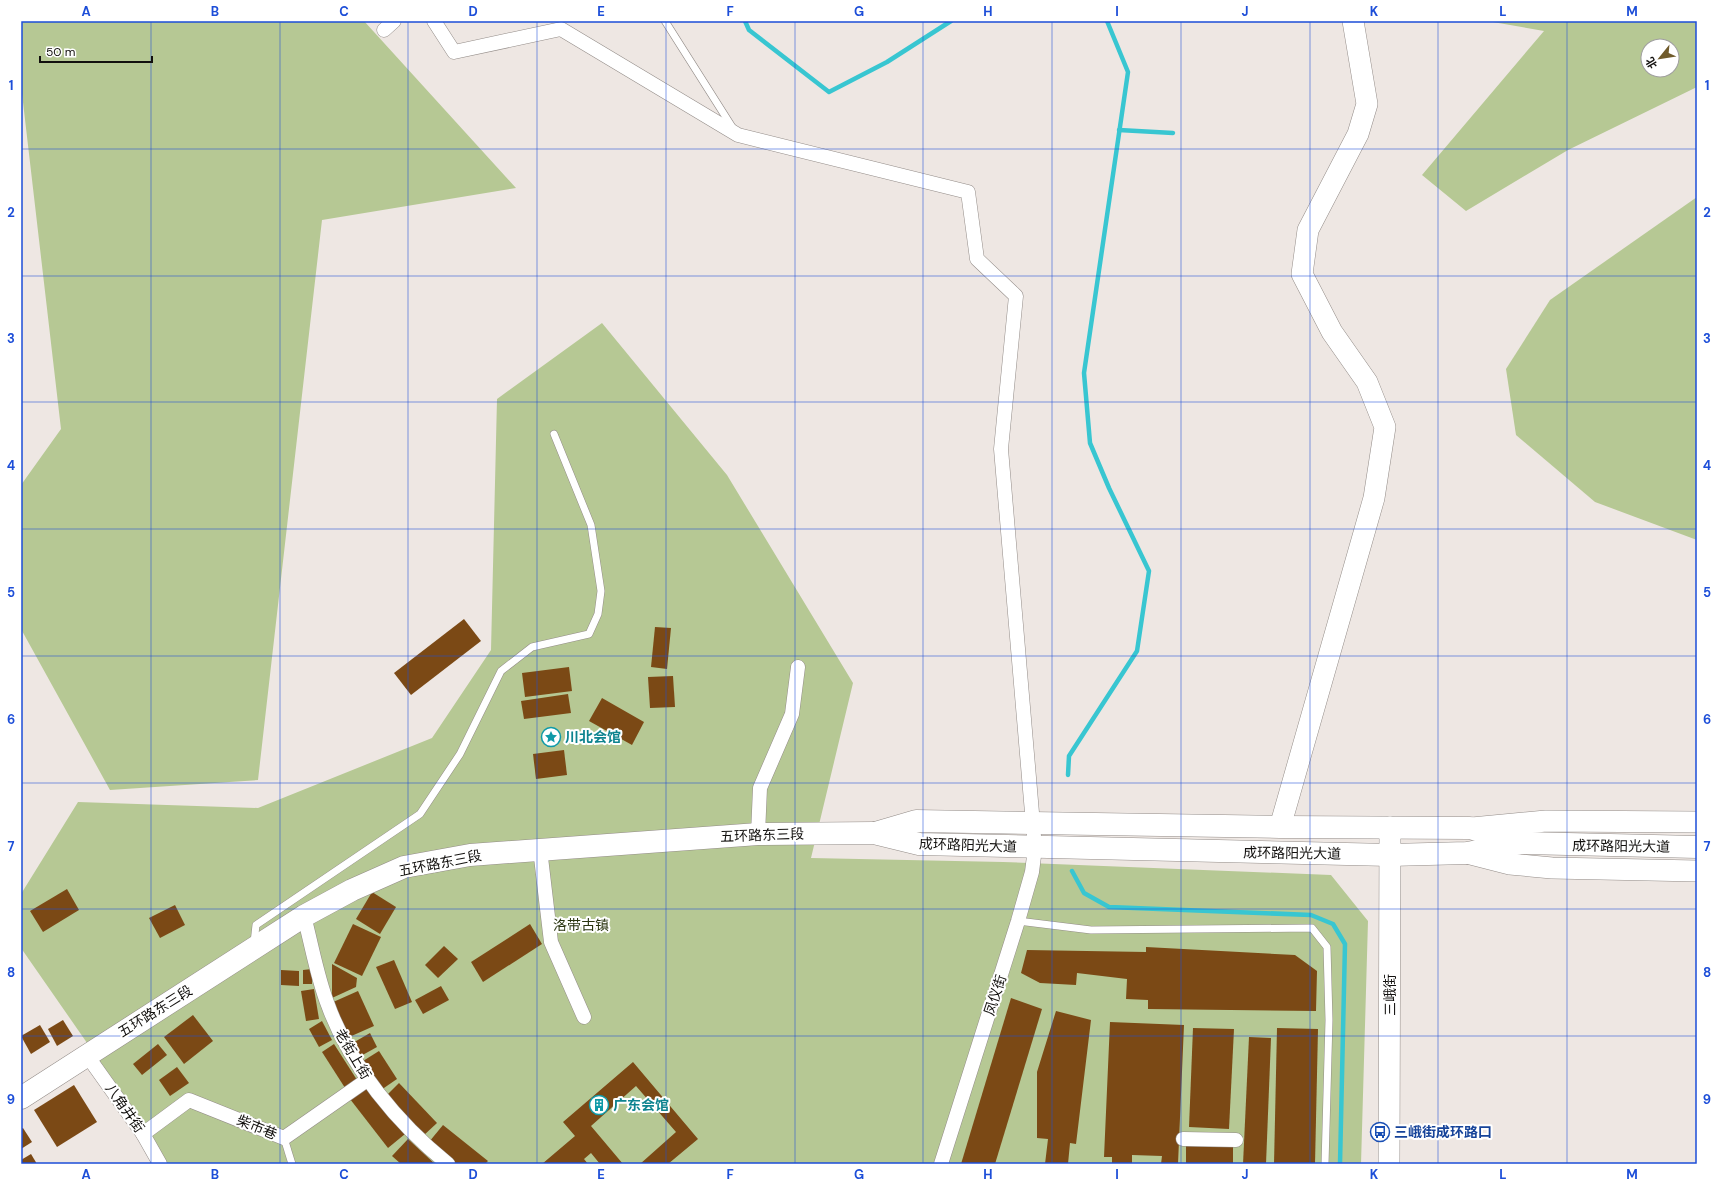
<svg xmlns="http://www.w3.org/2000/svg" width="1718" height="1185" font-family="'DM Sans','Noto Sans SC',sans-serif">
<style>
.green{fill:#b6c894;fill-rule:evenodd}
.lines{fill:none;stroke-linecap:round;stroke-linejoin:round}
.stream{stroke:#38c6d1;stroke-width:4.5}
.building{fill:#7b4915}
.lane-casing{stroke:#938c88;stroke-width:8}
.street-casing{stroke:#938c88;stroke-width:15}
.secondary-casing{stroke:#938c88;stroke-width:22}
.primary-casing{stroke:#938c88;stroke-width:23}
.lane{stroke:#fff;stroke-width:7}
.street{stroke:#fff;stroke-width:14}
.secondary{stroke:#fff;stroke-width:21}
.primary{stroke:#fff;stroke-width:22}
.grid{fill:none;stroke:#1d4ed8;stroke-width:1;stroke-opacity:0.55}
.labels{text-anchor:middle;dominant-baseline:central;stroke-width:4;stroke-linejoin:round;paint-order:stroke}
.culture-label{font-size:14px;font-weight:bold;fill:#0d838f;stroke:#fff;text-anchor:start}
.street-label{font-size:14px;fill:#12100e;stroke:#fff}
.park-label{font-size:14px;fill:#2a3510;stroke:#fff}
.transit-label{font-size:14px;font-weight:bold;fill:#164399;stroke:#fff;text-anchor:start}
.neatline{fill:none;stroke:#1d4ed8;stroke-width:1.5}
.grid-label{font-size:13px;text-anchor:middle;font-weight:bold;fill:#1d4ed8}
</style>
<rect width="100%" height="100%" fill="#eee7e3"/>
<g class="green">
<path d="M21,21h343l152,167 -194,32 -64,560 -148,10 -89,-161v-144l40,-56 -40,-344z"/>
<path d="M1487,21h210v66l-129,63 -102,61 -44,-36 122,-144zM1648,46h24v24h-24z"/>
<path d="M1697,197v343l-102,-38 -79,-67 -10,-66 44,-69z"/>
<path d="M602,323l125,152 126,208 -42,175 192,4 328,13 37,46 -7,243h-1195l-81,-124 -64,-92v-54l57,-92 180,6 174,-70 59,-88 6,-251z"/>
</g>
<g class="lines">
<g class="stream">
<path d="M745,21l4,9 80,62 58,-30 64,-41"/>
<path d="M1119,130l54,3"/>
<path d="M1068,775l1,-19 68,-105 12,-80 -40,-83 -19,-45 -6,-70 44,-301 -21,-51"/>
<path d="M1072,871l12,22 25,14 202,8 22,9 12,20 -5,220"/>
</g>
</g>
<g class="building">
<path d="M464,619l17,22 -70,54 -17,-22z"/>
<path d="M655,627l16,1 -4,41 -16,-2z"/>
<path d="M569,667l3,24 -47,6 -3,-24z"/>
<path d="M673,676l2,31 -25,1 -2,-31z"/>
<path d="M568,694l3,19 -47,6 -3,-18z"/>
<path d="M602,698l42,24 -12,23 -43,-24z"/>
<path d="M564,750l3,25 -31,4 -3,-25z"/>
<path d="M67,889l12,21 -36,22 -13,-21z"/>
<path d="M372,892l24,15 -16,27 -24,-15z"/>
<path d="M175,905l10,20 -25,13 -11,-20z"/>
<path d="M353,924l28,13 -19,39 -28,-13z"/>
<path d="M530,924l12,20 -59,38 -12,-20z"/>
<path d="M444,946l14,13 -20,19 -13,-13z"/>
<path d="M1146,947l149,8 22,16 -1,40 -168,-2v-9l-22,-1 1,-20 -50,-6 -1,12 -36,-2 -19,-10 6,-23 119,2z"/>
<path d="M394,960l18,42 -17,7 -19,-42z"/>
<path d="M332,964l25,14 -1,9 -24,11z"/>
<path d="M312,969v15h-9v-14z"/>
<path d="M281,970l18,1v15l-18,-1z"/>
<path d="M441,986l8,14 -26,14 -8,-14z"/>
<path d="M314,989l5,30 -13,2 -5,-30z"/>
<path d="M358,991l16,35 -27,12 -16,-35z"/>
<path d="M1011,998l31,11 -47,155h-34z"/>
<path d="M1056,1011l35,9 -15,124 -6,-1 -2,21h-23l3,-25 -11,-1v-66z"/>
<path d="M193,1015l20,26 -29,23 -20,-27z"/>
<path d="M63,1020l10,16 -16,10 -9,-17z"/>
<path d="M322,1021l10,19 -13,7 -10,-18z"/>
<path d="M1110,1022l74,3 -6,139h-17l1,-8 -30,-1v9h-20v-7h-8z"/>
<path d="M40,1025l10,17 -19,12 -10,-18z"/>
<path d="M1193,1028l41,1 -5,100 -40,-2z"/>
<path d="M1277,1028l41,1 -3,135h-41z"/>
<path d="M370,1033l7,14 -18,10 -8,-13z"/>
<path d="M1249,1037l22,1 -5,126h-23z"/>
<path d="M158,1044l9,11 -25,20 -9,-11z"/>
<path d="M334,1044l25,39 -12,8 -25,-39z"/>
<path d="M379,1051l18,28 -16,11 -18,-29z"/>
<path d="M633,1062l65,77 -30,25h-28l36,-32 -40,-46 -45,40 32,38h-23l-9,-11 -7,6 4,5h-46l33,-28 -12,-14z"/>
<path d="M177,1067l12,16 -19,13 -11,-16z"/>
<path d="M399,1083l38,40 -14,13 -37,-40z"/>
<path d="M74,1085l23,37 -40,25 -23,-37z"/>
<path d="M366,1086l39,48 -17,14 -38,-49z"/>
<path d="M443,1125l45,36 -3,3h-28l-28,-22z"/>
<path d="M23,1128l9,14 -11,7v-20z"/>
<path d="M408,1139l27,25h-34l-9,-8z"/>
<rect x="1186" y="1143" width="47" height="21"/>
<path d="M31,1154l6,10h-16v-4z"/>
</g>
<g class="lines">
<g class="lane-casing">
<g id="lane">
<path d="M665,21l69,109"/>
<path d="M1018,921l73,9 221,-2 15,19 2,73 -4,144"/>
<path d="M254,943l2,-18 164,-111 40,-60 41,-83 31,-24 57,-13 9,-20 3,-23 -10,-66 -37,-91"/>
<path d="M284,1138l8,26"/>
</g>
</g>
<g class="street-casing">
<g id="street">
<path d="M434,21l20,31 107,-23 177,106 230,57 9,67 39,37 -15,153 34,399 -3,24 -14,49 -77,243"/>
<path d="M384,30l10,-9"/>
<path d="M758,834l2,-46 32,-74 6,-47"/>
<path d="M540,849l11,93 33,75"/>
<path d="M304,916c8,30 13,61 24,89 22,61 70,119 120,159"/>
<path d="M86,1054l57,80 17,30"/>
<path d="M143,1134l46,-34 95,38 83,-58"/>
<path d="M1183,1139l53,1"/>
</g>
</g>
<g class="secondary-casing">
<g id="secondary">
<path d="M1280,827l94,-329 11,-71 -18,-45 -35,-50 -30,-58 6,-44 50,-96 9,-30 -14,-83"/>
<path d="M1472,828l74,-7 151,1"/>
<path d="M1467,853l43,11 42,4 145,3"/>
<path d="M1389,1164l1,-337"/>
</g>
</g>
<g class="primary-casing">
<g id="primary">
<path d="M875,833l41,-12 364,6 190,1 47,14"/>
<path d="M21,1098l283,-182 48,-26 52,-23 66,-12 288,-21 116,-1 45,11 471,11 77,-2 54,-10 176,4"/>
</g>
</g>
<use href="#lane" class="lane"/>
<use href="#street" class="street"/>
<use href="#secondary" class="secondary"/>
<use href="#primary" class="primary"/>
</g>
<path class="grid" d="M151,21v1143M280,21v1143M408,21v1143M537,21v1143M666,21v1143M795,21v1143M923,21v1143M1052,21v1143M1181,21v1143M1310,21v1143M1438,21v1143M1567,21v1143M21,149h1676M21,276h1676M21,402h1676M21,529h1676M21,656h1676M21,783h1676M21,909h1676M21,1036h1676"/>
<defs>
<g id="sight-ring" transform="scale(1)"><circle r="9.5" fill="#fff" stroke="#0f9aa8" stroke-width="1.5"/><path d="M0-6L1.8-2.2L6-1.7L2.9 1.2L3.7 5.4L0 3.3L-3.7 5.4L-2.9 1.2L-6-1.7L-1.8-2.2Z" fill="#0f9aa8"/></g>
<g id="building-ring" transform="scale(1)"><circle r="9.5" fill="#fff" stroke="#0f9aa8" stroke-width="1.5"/><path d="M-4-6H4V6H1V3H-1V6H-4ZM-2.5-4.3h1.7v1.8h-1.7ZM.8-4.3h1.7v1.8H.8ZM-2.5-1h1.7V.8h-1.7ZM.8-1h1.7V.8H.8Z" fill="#0f9aa8"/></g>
<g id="bus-ring" transform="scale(1)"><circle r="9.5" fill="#fff" stroke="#1a4fb4" stroke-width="1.5"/><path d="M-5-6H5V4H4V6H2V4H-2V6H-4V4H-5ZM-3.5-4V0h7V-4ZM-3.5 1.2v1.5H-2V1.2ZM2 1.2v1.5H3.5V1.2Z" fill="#1a4fb4"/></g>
</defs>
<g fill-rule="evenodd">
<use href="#sight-ring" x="551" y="737"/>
<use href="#building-ring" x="599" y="1105"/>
<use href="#bus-ring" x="1380" y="1132"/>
</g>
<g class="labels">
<g class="culture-label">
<text x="565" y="737">川北会馆</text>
<text x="613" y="1105">广东会馆</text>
</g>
<g class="street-label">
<text transform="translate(762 835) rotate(-2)">五环路东三段</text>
<text transform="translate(968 845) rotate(2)">成环路阳光大道</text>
<text transform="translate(1621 846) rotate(1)">成环路阳光大道</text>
<text transform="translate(1292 853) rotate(1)">成环路阳光大道</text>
<text transform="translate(440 863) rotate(-11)">五环路东三段</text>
<text transform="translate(995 995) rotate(-72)">凤仪街</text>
<text transform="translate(1390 995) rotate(-90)">三峨街</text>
<text transform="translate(155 1011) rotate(-32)">五环路东三段</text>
<text transform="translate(353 1054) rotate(59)">老街上街</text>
<text transform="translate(125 1108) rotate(55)">八角井街</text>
<text transform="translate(257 1127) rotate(22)">柴市巷</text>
</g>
<g class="park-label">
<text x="581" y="925">洛带古镇</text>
</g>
<g class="transit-label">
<text x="1394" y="1132">三峨街成环路口</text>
</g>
</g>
<rect width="1718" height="1185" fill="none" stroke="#ffffff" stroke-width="44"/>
<g transform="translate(1660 58) rotate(240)"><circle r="19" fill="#ffffff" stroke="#a09f9f"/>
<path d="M0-3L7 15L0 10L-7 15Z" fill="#705b2b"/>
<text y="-6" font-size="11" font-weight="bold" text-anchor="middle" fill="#12100e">北</text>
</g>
<path d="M40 56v6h112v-6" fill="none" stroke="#12100e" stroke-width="2"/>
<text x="46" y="56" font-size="12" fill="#12100e" stroke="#ffffff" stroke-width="3" paint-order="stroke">50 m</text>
<rect x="22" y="22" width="1674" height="1141" class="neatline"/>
<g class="grid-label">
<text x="86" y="16">A</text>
<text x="215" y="16">B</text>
<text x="344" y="16">C</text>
<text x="473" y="16">D</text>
<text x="601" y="16">E</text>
<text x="730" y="16">F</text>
<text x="859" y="16">G</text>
<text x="988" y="16">H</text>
<text x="1117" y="16">I</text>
<text x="1245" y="16">J</text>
<text x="1374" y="16">K</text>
<text x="1503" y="16">L</text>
<text x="1632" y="16">M</text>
<text x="11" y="90">1</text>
<text x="1707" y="90">1</text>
<text x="11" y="217">2</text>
<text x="1707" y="217">2</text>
<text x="11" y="343">3</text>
<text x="1707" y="343">3</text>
<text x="11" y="470">4</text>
<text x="1707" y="470">4</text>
<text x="11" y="597">5</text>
<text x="1707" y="597">5</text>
<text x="11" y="724">6</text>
<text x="1707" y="724">6</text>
<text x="11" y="851">7</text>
<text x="1707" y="851">7</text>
<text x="11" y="977">8</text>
<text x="1707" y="977">8</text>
<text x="11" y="1104">9</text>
<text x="1707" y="1104">9</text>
<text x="86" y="1179">A</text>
<text x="215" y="1179">B</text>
<text x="344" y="1179">C</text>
<text x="473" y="1179">D</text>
<text x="601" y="1179">E</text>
<text x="730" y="1179">F</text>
<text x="859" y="1179">G</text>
<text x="988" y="1179">H</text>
<text x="1117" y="1179">I</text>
<text x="1245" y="1179">J</text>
<text x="1374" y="1179">K</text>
<text x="1503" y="1179">L</text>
<text x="1632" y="1179">M</text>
</g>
</svg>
